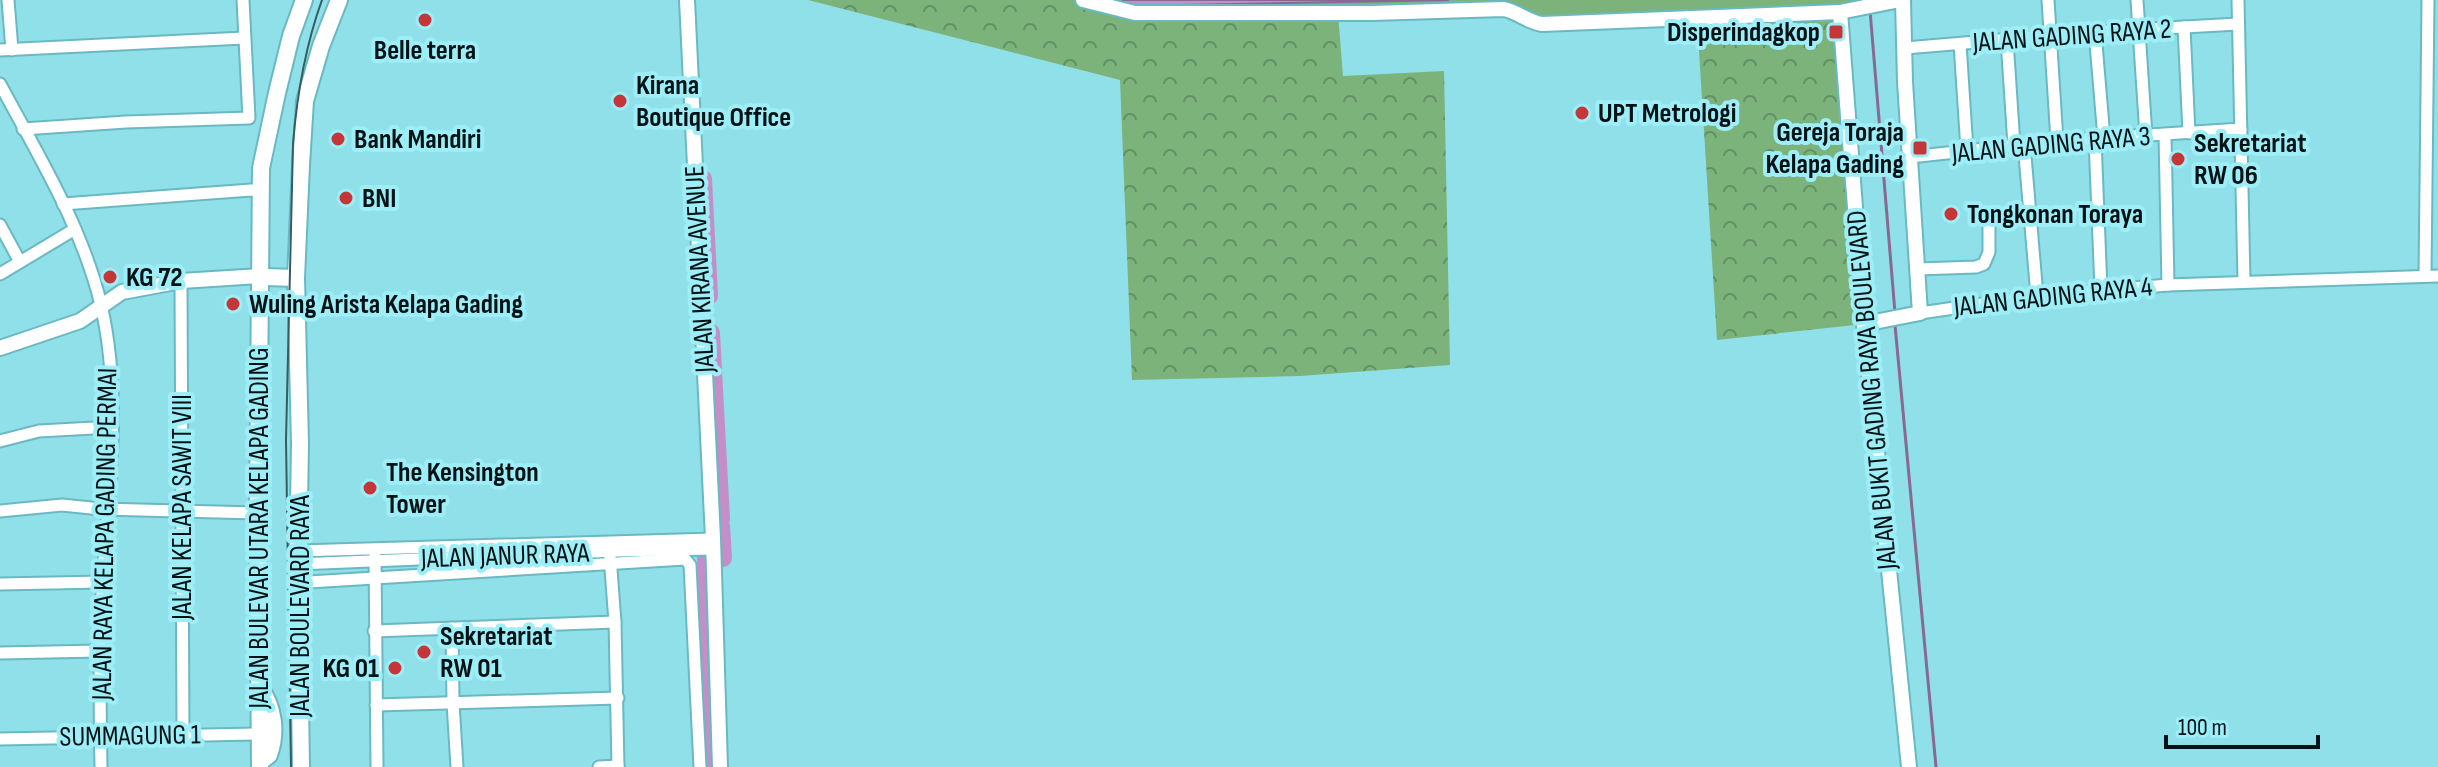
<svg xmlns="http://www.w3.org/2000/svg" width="2438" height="767" font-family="'Sofia Sans Condensed',sans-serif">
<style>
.green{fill:#7bb37b}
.forest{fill:url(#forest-crowns)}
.water{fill:url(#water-waves);stroke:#896992;stroke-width:2}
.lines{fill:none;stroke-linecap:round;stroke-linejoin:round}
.stream{stroke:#896992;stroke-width:3}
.river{stroke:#c48ec8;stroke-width:18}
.minor-casing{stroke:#6ab9c2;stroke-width:15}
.tertiary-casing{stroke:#6ab9c2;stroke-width:18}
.secondary-casing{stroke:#6ab9c2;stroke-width:20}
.minor{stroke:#fff;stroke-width:11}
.tertiary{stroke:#fff;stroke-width:14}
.secondary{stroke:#fff;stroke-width:16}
.tram{stroke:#345c61;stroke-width:2}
.poi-dot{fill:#c53638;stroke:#9deef6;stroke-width:3}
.labels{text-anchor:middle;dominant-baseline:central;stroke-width:8;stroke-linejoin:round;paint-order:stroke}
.poi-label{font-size:28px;font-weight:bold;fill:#001215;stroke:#9deef6;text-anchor:start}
.street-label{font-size:28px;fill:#001215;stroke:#9deef6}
</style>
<defs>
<pattern id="forest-crowns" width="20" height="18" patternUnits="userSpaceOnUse" patternTransform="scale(2)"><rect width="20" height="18" fill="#7bb37b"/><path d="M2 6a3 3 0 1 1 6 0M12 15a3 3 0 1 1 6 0" fill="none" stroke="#629064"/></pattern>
<pattern id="water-waves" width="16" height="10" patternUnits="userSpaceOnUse" patternTransform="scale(2)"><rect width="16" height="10" fill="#c48ec8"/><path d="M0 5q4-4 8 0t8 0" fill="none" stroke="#9d73a1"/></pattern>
</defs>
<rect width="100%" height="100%" fill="#90e0e9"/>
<path class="green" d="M1104,0h796l-9,3 -349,21 -29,-13 -378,2z"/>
<g class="forest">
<path d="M808,0h275l52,13h203l5,63 101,-5 6,294 -150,11 -168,4 -12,-300z"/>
<path d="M1840,12l24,312 -147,16 -20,-321z"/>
</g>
<path class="water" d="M1104,0h345l-320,6z"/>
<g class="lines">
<g class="stream">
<path d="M1870,10l25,303"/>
<path d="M1895,325l41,442"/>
</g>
<g class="river">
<path d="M703,179l6,117"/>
<path d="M711,333l10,186"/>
<path d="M721,526l2,32"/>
<path d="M706,559l6,208"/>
</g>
<g class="minor-casing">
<g id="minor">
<path d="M8,0l4,50"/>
<path d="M2048,0l9,141"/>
<path d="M2137,0l9,136"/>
<path d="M2238,0l6,281"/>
<path d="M2184,27l5,106"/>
<path d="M2095,32l9,106"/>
<path d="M2007,40l7,105"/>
<path d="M1960,44l7,106"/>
<path d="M1905,48l190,-16 143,-8"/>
<path d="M0,50l244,-12"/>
<path d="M0,84c38,71 82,142 101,221 21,89 8,183 2,273 -4,63 -3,126 -2,189"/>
<path d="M23,129l103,-7 123,-4 -6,-118"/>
<path d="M2165,135l3,150"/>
<path d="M2095,139l6,151"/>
<path d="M2024,144l13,152"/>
<path d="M1910,157l147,-16 184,-12"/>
<path d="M63,204l188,-14 10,1"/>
<path d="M0,225l20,37"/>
<path d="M1918,269l58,-2 8,-3 5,-12v-32"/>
<path d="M0,274l75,-45"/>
<path d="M2425,276l3,-276"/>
<path d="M181,281l2,453"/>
<path d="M1920,313l117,-17 131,-11 270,-9"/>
<path d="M0,441l39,-10 73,-4"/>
<path d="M0,511l62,-6 39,4 157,4"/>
<path d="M298,551l415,-12"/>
<path d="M375,556l2,211"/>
<path d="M610,556l5,66 3,145"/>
<path d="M298,564l318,-13 97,-2"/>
<path d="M309,582l376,-23 5,6 10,202"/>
<path d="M0,584l103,-2"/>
<path d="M452,628l1,75 4,64"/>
<path d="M374,631l241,-9"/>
<path d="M0,653l100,-2"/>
<path d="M376,705l242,-7"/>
<path d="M0,739l259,-5"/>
<path d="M599,767l19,-1"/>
</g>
</g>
<g class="tertiary-casing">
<g id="tertiary">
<path d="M687,0l26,539 7,228"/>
<path d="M1083,0l52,13h237l132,-4c14,3 24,13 38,15l298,-12 60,-12"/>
<path d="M1840,12l24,312 45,443"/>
<path d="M1864,324l56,-11 -15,-231 -2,-82"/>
<path d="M0,348l80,-27 42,-29 59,-11 78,-5"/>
</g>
</g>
<g class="secondary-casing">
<g id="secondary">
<path d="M265,277l31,1"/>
<path d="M260,762l9,-7c8,-22 5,-48 -9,-67"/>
<path d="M260,767l-2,-254 3,-345 16,-75 14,-57 13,-36"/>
<path d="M301,767l-3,-203 2,-120 -4,-166 5,-113 4,-64 16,-55 18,-46"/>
</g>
</g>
<use href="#minor" class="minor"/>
<use href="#tertiary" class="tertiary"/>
<use href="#secondary" class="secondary"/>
<path class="tram" d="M291,767l-5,-327 7,-296c4,-50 12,-97 29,-144"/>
</g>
<g class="poi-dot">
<circle cx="425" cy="20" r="8"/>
<rect x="1828" y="24" width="16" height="16" rx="4"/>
<circle cx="620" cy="101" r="8"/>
<circle cx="1582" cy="113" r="8"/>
<circle cx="338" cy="139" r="8"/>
<rect x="1912" y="140" width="16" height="16" rx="4"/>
<circle cx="2178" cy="159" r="8"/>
<circle cx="346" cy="198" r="8"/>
<circle cx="1951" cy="214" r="8"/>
<circle cx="110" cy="277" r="8"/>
<circle cx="233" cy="304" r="8"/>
<circle cx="370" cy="488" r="8"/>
<circle cx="424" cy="652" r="8"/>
<circle cx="395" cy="668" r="8"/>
</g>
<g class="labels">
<g class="poi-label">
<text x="1820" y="32" text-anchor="end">Disperindagkop</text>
<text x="425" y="50" text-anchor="middle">Belle terra</text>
<text x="636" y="85">Kirana<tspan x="636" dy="32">Boutique Office</tspan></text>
<text x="1598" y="113">UPT Metrologi</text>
<text x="1904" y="132" text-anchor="end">Gereja Toraja<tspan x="1904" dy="32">Kelapa Gading</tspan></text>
<text x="354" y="139">Bank Mandiri</text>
<text x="2194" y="143">Sekretariat<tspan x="2194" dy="32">RW 06</tspan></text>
<text x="362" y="198">BNI</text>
<text x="1967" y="214">Tongkonan Toraya</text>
<text x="126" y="277">KG 72</text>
<text x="249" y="304">Wuling Arista Kelapa Gading</text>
<text x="386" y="472">The Kensington<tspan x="386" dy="32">Tower</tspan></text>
<text x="440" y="636">Sekretariat<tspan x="440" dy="32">RW 01</tspan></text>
<text x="379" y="668" text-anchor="end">KG 01</text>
</g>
<g class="street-label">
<text transform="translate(2072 36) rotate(-4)">JALAN GADING RAYA 2</text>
<text transform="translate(2051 145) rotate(-5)">JALAN GADING RAYA 3</text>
<text transform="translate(700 269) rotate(-93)">JALAN KIRANA AVENUE</text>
<text transform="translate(2053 297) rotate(-6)">JALAN GADING RAYA 4</text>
<text transform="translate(1872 390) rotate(-95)">JALAN BUKIT GADING RAYA BOULEVARD</text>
<text transform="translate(182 507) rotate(-90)">JALAN KELAPA SAWIT VIII</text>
<text transform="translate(259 528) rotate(-90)">JALAN BULEVAR UTARA KELAPA GADING</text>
<text transform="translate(105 534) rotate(-89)">JALAN RAYA KELAPA GADING PERMAI</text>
<text transform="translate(505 556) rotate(-2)">JALAN JANUR RAYA</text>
<text transform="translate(300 606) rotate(-90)">JALAN BOULEVARD RAYA</text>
<text transform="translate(130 736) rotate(-1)">SUMMAGUNG 1</text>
</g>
</g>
<path d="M2166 735v12h152v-12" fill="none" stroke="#001215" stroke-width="4"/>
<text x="2178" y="735" font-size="24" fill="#001215" stroke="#9deef6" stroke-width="6" paint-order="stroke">100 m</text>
</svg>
